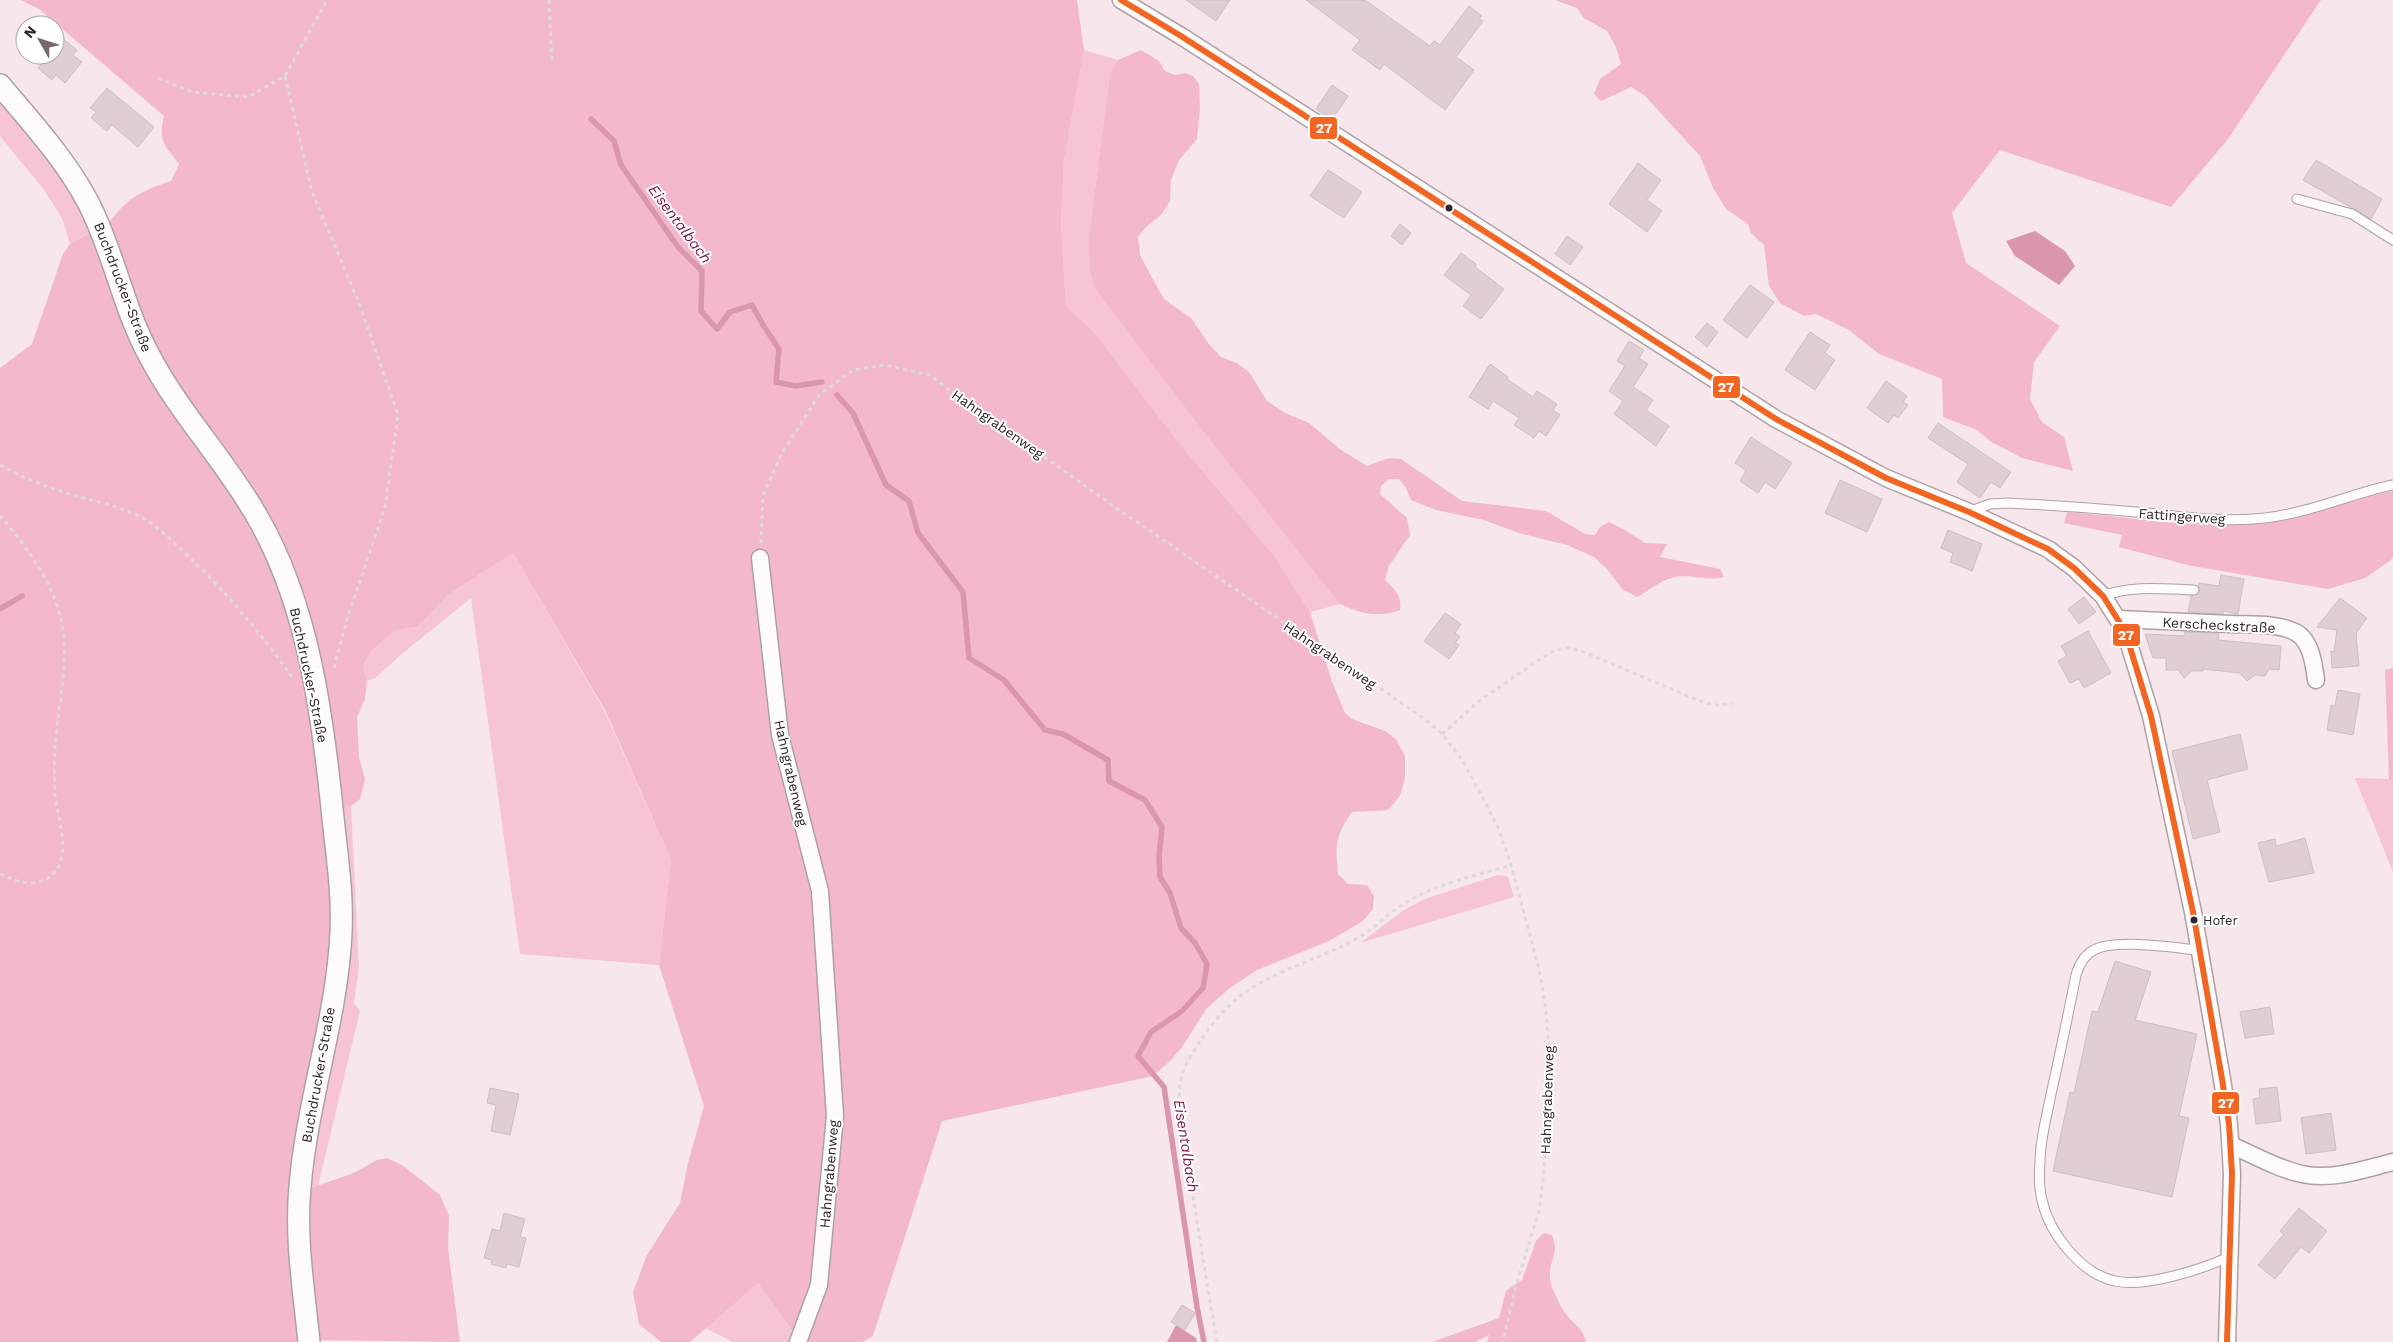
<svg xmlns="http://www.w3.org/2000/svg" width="2393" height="1342" font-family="'Work Sans',sans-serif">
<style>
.green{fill:#f6c4d4}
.forest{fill:#f3b8cc}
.water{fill:#da96ad}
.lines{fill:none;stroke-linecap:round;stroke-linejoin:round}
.stream{stroke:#da96ad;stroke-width:5.5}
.building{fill:#e0ced3;stroke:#cdc0c3}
.service-casing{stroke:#aea1a5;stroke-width:11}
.minor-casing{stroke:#aea1a5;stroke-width:19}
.tertiary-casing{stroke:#aea1a5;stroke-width:24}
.path{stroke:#ded9db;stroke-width:3;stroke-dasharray:4 4;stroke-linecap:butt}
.service{stroke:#fefbfc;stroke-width:9}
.minor{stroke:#fefbfc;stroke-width:16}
.tertiary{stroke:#fefbfc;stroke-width:21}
.bus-1-casing{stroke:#fff;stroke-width:10}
.bus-1{stroke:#f26522;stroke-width:6}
.bus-dot{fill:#302528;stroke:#fff;stroke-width:2}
.labels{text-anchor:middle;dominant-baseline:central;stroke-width:4;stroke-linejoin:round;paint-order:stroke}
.bus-label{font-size:13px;fill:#302528;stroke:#fff;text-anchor:start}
.street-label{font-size:14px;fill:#302528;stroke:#fff}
.water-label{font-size:15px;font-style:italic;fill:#7f1346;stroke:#fff}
.line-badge{stroke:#fff;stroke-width:2}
.badge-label{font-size:14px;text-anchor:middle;font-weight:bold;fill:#fff}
</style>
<rect width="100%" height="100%" fill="#f7e6eb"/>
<g class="green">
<path d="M1084,50l34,10 -8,13 -21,163 220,327 31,41 -30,8 -35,-55 -96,-114 -85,-111 -28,-26 -5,-83 3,-63z"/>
<path d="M0,96l69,86 22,49 -21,13 -8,-26 -18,-28 -44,-54z"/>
<path d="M513,553l92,159 66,148 -12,105 -139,-11 -49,-356 -68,55 -28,25 -8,3 -4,-15 8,-15 25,-21 21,-3 32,-33z"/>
<path d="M2355,778l34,1 4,2v91z"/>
<path d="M351,806l8,161 -5,36 6,8 -42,175 -10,3 33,-380z"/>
<path d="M1498,875l10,2 6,20 -154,46 44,-33 21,-11z"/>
<path d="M758,1283l37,52 -2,7h-60l-28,-14z"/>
</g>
<g class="forest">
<path d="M21,0h1056l7,50 -20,110 -3,63 5,83 28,26 85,111 96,114 35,55 21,67 14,34 7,6 33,12 11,8 9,17v22l-5,18 -12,14 -36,2c-17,24 -17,33 -14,62l10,10 19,1 7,11 -1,13 -10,12 -34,20 -72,29 -26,17 -24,21 -25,39 -12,14 -17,15 -211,45 -69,215 -11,6h-62l-42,-59 -68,59h-29l-22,-18 -6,-32 14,-37 33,-52 8,-40 16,-57 -45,-141 12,-105 -65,-148 -93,-159 -64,41 -32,33 -21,3 -25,21 -8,15 4,15 -2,18 -8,18 2,40 6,22 -5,20 -9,7 -10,3 -25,-156 -129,-253 -37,-61 -42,-115c19,-26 33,-33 63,-43l8,-17c-15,-19 -21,-23 -15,-48l-125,-107z"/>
<path d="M1555,0h766l-93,139 -57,68 -171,-57 -48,63 14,50 94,63 -26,36 -4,37 12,23 22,15 9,34 -51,-13 -32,-17 -13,-11 -34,-13 -1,-38 -63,-25 -30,-24 -33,-16 -12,2 -24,-13 -11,-17 -5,-41 -13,-12 -3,-9 -22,-15 -13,-21 -13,-32 -55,-60 -14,-9 -30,14 -7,-7 6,-15 21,-15 -5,-17 -9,-16 -23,-13 -7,-10z"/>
<path d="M1141,50l18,11 6,10 10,4 10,-2 8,3 6,8 1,25 -3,30 -18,21 -8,20 -1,21 -8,13 -16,13 -8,10 2,18 10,19 14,25 28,20 16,24 13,14 16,6 12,9 18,29 18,12 24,10 32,27 26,16 22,-8 12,1 61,42 84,10 39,23 10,1 5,-8 9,-5 16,8 20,13 22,1 -7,13 60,12 4,8c-15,4 -26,-1 -40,-1 -19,0 -32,13 -47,21l-15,-8 -14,-19 -14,-13 -27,-12 -48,-12 -35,-13 -48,-10 -25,-10 -5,-12 -7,-9h-10l-8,7 -1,8 27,24 3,17 -21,31 -4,14c10,10 17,15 15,30 -22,8 -38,4 -60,-6l-136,-172 -110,-145 -4,-19 -1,-32 21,-163 8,-13z"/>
<path d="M94,230l145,270 42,84 32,134 20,165 -2,83 -29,150v226h-302v-974l32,-24 31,-90 7,-10z"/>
<path d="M2393,491v66l-2,3 -26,18 -37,11 -136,-23 -73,-19 3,-12 -58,-12 3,-11c65,5 132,18 197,11 44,-4 86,-24 129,-32z"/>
<path d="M2393,668v113l-4,-2 -4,-109z"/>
<path d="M387,1158l15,7 38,30 9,21 -1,32 12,94 -143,-2 -8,-76 -1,-75 46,-16 23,-13z"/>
<path d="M1544,1233l8,2c9,23 -8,28 0,52 4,9 8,19 14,27 9,12 16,12 20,28h-99l2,-7 -14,7h-43l67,-24 7,-27 16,-11 14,-39z"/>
</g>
<g class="water">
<path d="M2035,231l30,20 10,15 -16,19 -44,-29 -9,-15z"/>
<path d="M1176,1325l20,13 1,4h-30z"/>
</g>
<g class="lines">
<g class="stream">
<path d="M591,119l23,22 7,24 57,82 24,24 -1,40 16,18 13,-17 22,-7 11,20 16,24 -3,33 19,4 27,-4"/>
<path d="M837,395l16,18 33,72 23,16 9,32 45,59 6,66 35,22 41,50 18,4 45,26 1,21 36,19 17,27 -3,29 1,21 10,16 11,35 14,15 12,21 -4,24 -21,23 -31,21 -13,24 26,31 33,220 7,35"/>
<path d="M0,609l22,-13"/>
</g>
</g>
<g class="building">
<path d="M1186,0h44l-14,21z"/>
<path d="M1306,0h59l65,46 4,-5 6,4 29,-39 13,10 -3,3 4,2 -27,36 18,13 -29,40 -61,-46 -4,6 -28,-20 8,-10z"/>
<path d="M62,38l15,12 -4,5 9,7 -17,21 -9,-8 -4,5 -14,-12 10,-13h7v-10z"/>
<path d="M1332,85l16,11 -16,24 -16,-11z"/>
<path d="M107,88l47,39 -16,20 -26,-22 -5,6 -16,-13 5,-6 -6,-4z"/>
<path d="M2316,160l66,39 -11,20 -68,-39z"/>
<path d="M1638,163l23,17 -14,20 15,11 -15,21 -38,-28z"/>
<path d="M1328,170l34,22 -18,26 -34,-22z"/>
<path d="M1400,224l11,9 -9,12 -11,-9z"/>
<path d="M1567,236l16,11 -13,18 -15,-11z"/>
<path d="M1461,253l15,11 -1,3 29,22 -23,30 -18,-13 8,-11 -27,-20z"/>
<path d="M1750,285l24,17 -27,36 -24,-18z"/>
<path d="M1707,323l11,9 -11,15 -12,-10z"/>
<path d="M1810,332l20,13 -5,8 10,7 -20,30 -30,-20z"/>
<path d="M1629,341l15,9 -5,8 9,6 -15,23 20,13 -7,10 23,16 -13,20 -42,-32 9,-13 -14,-10 16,-25 -8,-5z"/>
<path d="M1490,364l18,13 -1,2 26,18 4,-6 20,13 -4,6 7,5 -14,21 -7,-5 -5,7 -20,-13 5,-7 -26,-17 -5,8 -19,-12z"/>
<path d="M1886,381l21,15 -4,6 5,3 -10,13 -4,-3 -6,8 -21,-15z"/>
<path d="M1938,423l73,49 -11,16 -9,-6 -11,16 -23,-16 11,-18 -40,-26z"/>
<path d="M1751,437l41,26 -17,26 -10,-7 -7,11 -18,-12 6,-10 -11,-8z"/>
<path d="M1840,480l42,19 -15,33 -42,-19z"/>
<path d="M1948,530l34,14 -10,27 -22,-9 3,-9 -12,-5z"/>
<path d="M2221,575l23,4 -6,35 -15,-3v3l-35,-2 3,-16 8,-3v-10l20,3z"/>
<path d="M2084,597l12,15 -17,12 -11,-15z"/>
<path d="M2340,598l27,20 -11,15 3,33 -27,2 -1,-17 3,1 3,-22 -20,-3z"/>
<path d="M1445,613l16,11 -6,9 5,4 -5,6 4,2 -10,14 -25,-18z"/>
<path d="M2088,631l23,42 -27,15 -5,-9 -9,4 -12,-22 9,-5 -6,-10z"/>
<path d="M2185,632l34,1 -1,7 63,6 -2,24 -10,-1 -4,7 -10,-1 -8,6 -7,-8 -37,-4v2h-11l-8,7 -6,-8h-12v-12h-13l-8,-24 39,2z"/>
<path d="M2338,690l22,4 -7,41 -26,-5 4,-25 4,1z"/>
<path d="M2240,734l8,35 -41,11 13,52 -27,7 -21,-88z"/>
<path d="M2305,838l9,35 -45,9 -11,-39 17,-4 1,7z"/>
<path d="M2115,961l36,11 -16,48 62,14 -18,82 10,2 -17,79 -119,-26 17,-79 4,1 18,-82 6,1z"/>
<path d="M2270,1007l4,27 -29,4 -5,-26z"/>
<path d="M2277,1087l4,34 -25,3 -3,-25 7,-1 -1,-9z"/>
<path d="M490,1088l29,6 -9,41 -19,-4 5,-26 -9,-2z"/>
<path d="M2331,1113l5,37 -30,4 -5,-36z"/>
<path d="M2299,1208l28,23 -18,22 -8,-6 -26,32 -17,-14 26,-31 -4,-3z"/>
<path d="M504,1213l21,6 -5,18 6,1 -7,29 -12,-3 -1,4 -15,-4 1,-4 -8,-2 8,-29 8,2z"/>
<path d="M1182,1305l13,8 -10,17 -14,-8z"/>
</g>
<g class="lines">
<g class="service-casing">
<g id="service">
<path d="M2297,199l55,15 41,26"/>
<path d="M1969,512l21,-8 17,-1c43,2 86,5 129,9 43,4 85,11 129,6 44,-5 85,-24 128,-33"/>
<path d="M2103,596c29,-11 61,-7 91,-6"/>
<path d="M2199,950c-25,-2 -84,-12 -105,0 -10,5 -15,15 -18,25 -8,40 -16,80 -25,119 -4,22 -11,45 -11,68 -1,12 -1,26 2,38 7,33 39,74 73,81 30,7 87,-12 114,-24"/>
</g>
</g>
<g class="minor-casing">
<g id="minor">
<path d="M1121,0l60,36 595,383 110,59 83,34 79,37 26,19 29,28 22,35 26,85 42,196 29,167 7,45 3,50 -5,168"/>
<path d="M760,558l20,177 40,156 15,225 -16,169 -21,57"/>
<path d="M2119,619c37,2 74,3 112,5 20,1 46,-1 64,8 16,8 19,32 21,48"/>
<path d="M2231,1145c23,10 47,24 71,29 30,7 62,-5 91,-12"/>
</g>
</g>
<g class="tertiary-casing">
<path id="tertiary" d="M0,85c32,38 66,75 89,119 25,49 34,103 60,151 30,58 77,106 109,163 51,89 65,200 75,300 4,38 10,77 8,115 -4,86 -34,168 -41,254 -5,51 4,104 9,155"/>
</g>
<g class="path">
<path d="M549,0l3,64"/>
<path d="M285,76l27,116 47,111 39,112 -13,92 -37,109 -15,55"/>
<path d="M158,78l34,14 56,5 37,-21 42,-76"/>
<path d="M0,465c20,11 41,20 63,27 25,8 52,12 76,24 18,9 32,24 47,38 39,37 75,79 106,123"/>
<path d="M0,516c28,32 57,71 63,115 5,34 -4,71 -7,106 -2,18 -2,38 -1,57 2,22 16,58 0,78 -12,16 -40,12 -55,1"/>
<path d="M761,543l2,-48 19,-42 37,-58 34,-25 32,-5 44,10 186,132 310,212 17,15 21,27 34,64 14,40 28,104 6,34 5,52 -6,117 -5,39 -23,74 -13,57"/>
<path d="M1442,734l37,-33 70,-48 15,-5 15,2 126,53 11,2 16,-1"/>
<path d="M1217,1342c-10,-57 -19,-114 -28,-172 -4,-23 -13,-67 -8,-90 3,-15 12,-28 20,-40 43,-67 92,-67 155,-101 17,-9 30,-24 46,-34 32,-21 73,-29 109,-40"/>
</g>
<use href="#service" class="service"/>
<use href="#minor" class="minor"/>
<use href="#tertiary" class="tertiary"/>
<g class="bus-1-casing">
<path id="bus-1" d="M1121,0l60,36 595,383 110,59 83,34 79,37 26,19 29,28 22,35 26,85 42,196 29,167 7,45 3,50 -5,168"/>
</g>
<use href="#bus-1" class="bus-1"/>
</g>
<g class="bus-dot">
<circle cx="1449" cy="208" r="4.5"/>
<circle cx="2194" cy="920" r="4.5"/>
</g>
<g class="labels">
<g class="bus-label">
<text x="2203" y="920">Hofer</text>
</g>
<g class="street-label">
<text transform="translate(123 287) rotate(69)">Buchdrucker-Straße</text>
<text transform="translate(998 424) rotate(35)">Hahngrabenweg</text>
<text transform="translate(2182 516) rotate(4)">Fattingerweg</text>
<text transform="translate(2219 625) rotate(3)">Kerscheckstraße</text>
<text transform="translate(1330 655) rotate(34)">Hahngrabenweg</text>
<text transform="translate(309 675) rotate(78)">Buchdrucker-Straße</text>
<text transform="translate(791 773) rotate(77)">Hahngrabenweg</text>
<text transform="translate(318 1075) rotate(-80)">Buchdrucker-Straße</text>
<text transform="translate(1547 1100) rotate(-88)">Hahngrabenweg</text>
<text transform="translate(829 1174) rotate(-85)">Hahngrabenweg</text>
</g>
<g class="water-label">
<text transform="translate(680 224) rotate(53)">Eisentalbach</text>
<text transform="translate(1186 1146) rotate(81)">Eisentalbach</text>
</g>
</g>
<g class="line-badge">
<rect x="1309" y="116" width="29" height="24" rx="5" fill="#f26522"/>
<rect x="1712" y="375" width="29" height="24" rx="5" fill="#f26522"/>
<rect x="2112" y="623" width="29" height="24" rx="5" fill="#f26522"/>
<rect x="2211" y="1091" width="29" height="24" rx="5" fill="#f26522"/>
</g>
<g class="badge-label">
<text x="1324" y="133">27</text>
<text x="1726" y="392">27</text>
<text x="2126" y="640">27</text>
<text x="2226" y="1108">27</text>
</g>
<g transform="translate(40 40) rotate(309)"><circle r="24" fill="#ffffff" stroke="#aca8a9"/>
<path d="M0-4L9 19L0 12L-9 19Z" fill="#76696c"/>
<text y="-8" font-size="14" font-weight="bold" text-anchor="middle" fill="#302528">N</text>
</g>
</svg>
